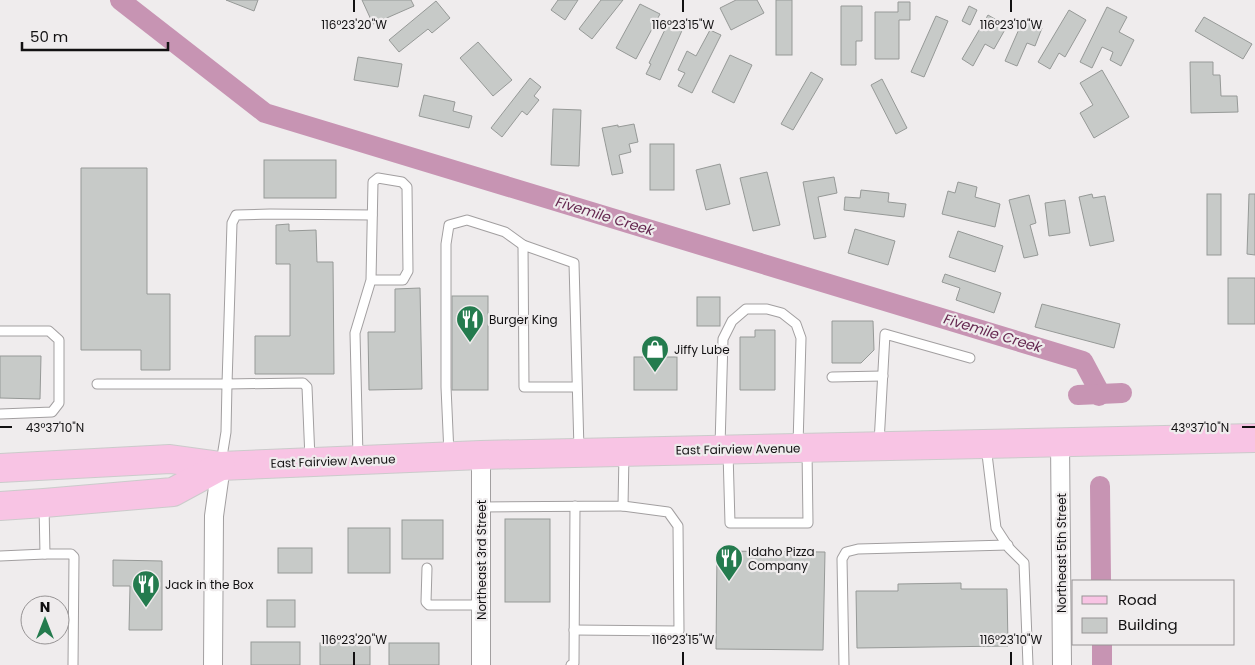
<svg xmlns="http://www.w3.org/2000/svg" width="1255" height="665" font-family="Poppins,sans-serif">
<style>
.lines{fill:none;stroke-linecap:round;stroke-linejoin:round}
.canal{stroke:#c794b3;stroke-width:20}
.building{fill:#c7cac8;stroke:#969997}
.service-casing{stroke:#a29fa0;stroke-width:11}
.minor-casing{stroke:#a29fa0;stroke-width:20}
.primary-casing{stroke:#cbcbcb;stroke-width:30}
.service{stroke:#fff;stroke-width:9}
.minor{stroke:#fff;stroke-width:18}
.primary{stroke:#f8c4e4;stroke-width:28}
.ticks{fill:none;stroke:#121112;stroke-width:2}
.labels{text-anchor:middle;dominant-baseline:central;stroke-width:4.5;stroke-linejoin:round;paint-order:stroke}
.poi-label{font-size:12px;fill:#121112;stroke:#efeced;text-anchor:start}
.street-label{font-size:12px;fill:#121112;stroke:#efeced}
.water-label{font-size:14px;font-style:italic;fill:#662951;stroke:#efeced}
.ticks-label{font-size:12px;text-anchor:middle;fill:#121112;stroke:#efeced;stroke-width:4.5;stroke-linejoin:round;paint-order:stroke}
</style>
<rect width="100%" height="100%" fill="#efeced"/>
<g class="lines">
<g class="canal">
<path d="M120,0l145,113 818,248 16,30v5"/>
<path d="M1078,395l44,-2"/>
<path d="M1100,486l1,95"/>
<path d="M1102,644v21"/>
</g>
</g>
<g class="building">
<path d="M226,0h32l-4,11z"/>
<path d="M362,0h49l3,6 -41,18z"/>
<path d="M558,0h20l-13,20 -14,-10z"/>
<path d="M601,0h22l-31,39 -13,-10z"/>
<path d="M736,0h21l7,13 -33,17 -11,-22z"/>
<rect x="776" y="0" width="16" height="55"/>
<path d="M436,1l14,17 -18,15 -4,-4 -29,23 -10,-12z"/>
<path d="M898,2h12v18h-11v39h-24v-47h23z"/>
<path d="M640,4l20,10 -24,45 -20,-11z"/>
<path d="M841,6h21v35h-6v24h-15z"/>
<path d="M969,6l8,4 -7,15 -8,-4z"/>
<path d="M1107,7l20,10 -8,15 15,8 -13,26 -11,-6 3,-8 -11,-5 -10,21 -12,-6z"/>
<path d="M1069,10l17,10 -21,37 -6,-4 -9,16 -12,-7z"/>
<path d="M988,15l19,11 -13,23 -9,-5 -12,22 -11,-7z"/>
<path d="M936,16l12,5 -24,56 -13,-5z"/>
<path d="M1204,17l48,27 -9,15 -48,-28z"/>
<path d="M670,19l14,7 -24,54 -14,-6 5,-10 -2,-1z"/>
<path d="M1023,20l19,8 -7,18 -8,-3 -10,23 -12,-5z"/>
<path d="M710,30l11,5 -29,58 -14,-7 7,-13 -7,-3 9,-19 9,5z"/>
<path d="M478,42l34,38 -19,16 -33,-38z"/>
<path d="M730,55l22,10 -18,38 -22,-11z"/>
<path d="M358,57l44,7 -4,23 -44,-7z"/>
<path d="M1190,62h23v13h7l1,21h16l1,16 -47,1z"/>
<path d="M1102,70l27,47 -35,21 -14,-25 13,-8 -13,-22z"/>
<path d="M811,72l12,7 -30,51 -12,-6z"/>
<path d="M530,78l11,9 -7,9 5,4 -12,15 -5,-4 -20,26 -11,-9z"/>
<path d="M882,79l25,49 -11,6 -25,-49z"/>
<path d="M424,95l31,7 -2,9 19,5 -3,12 -50,-12z"/>
<path d="M553,109l28,1 -2,56 -28,-1z"/>
<path d="M634,124l4,18 -9,2 2,8 -12,3 4,18 -11,2 -10,-47 16,-3v2z"/>
<rect x="650" y="144" width="24" height="46"/>
<rect x="264" y="160" width="72" height="38"/>
<path d="M720,164l10,40 -24,6 -10,-40z"/>
<path d="M81,168h66v126h23v76h-29v-20h-60z"/>
<path d="M767,172l13,53 -27,6 -13,-53z"/>
<path d="M834,177l3,16 -19,4 8,40 -12,2 -11,-57z"/>
<path d="M958,182l19,5 -2,10 25,7 -5,23 -53,-13 6,-23 7,2z"/>
<path d="M861,190l28,3 -1,9 18,2 -2,13 -60,-7 1,-13 15,1z"/>
<path d="M1092,194l1,4 12,-2 9,45 -24,5 -11,-49z"/>
<rect x="1207" y="194" width="14" height="61"/>
<path d="M1249,194h6v61l-8,-1z"/>
<path d="M1029,195l7,28 -6,2 8,30 -14,3 -15,-58z"/>
<path d="M1065,200l5,33 -21,3 -4,-33z"/>
<path d="M289,224v7l27,-1 1,32h16l1,112h-79v-38h35v-72h-14v-39z"/>
<path d="M855,229l40,12 -7,24 -40,-12z"/>
<path d="M958,231l45,15 -8,26 -46,-15z"/>
<path d="M945,274l56,19 -7,20 -38,-13 4,-12 -18,-6z"/>
<rect x="1228" y="278" width="27" height="46"/>
<path d="M420,288l2,101 -53,1 -1,-58h27v-43z"/>
<rect x="452" y="296" width="36" height="94"/>
<rect x="697" y="297" width="23" height="29"/>
<path d="M1042,304l78,20 -6,24 -79,-21z"/>
<path d="M832,321h41l1,29 -13,13h-29z"/>
<path d="M755,330h20v60h-35v-53h15z"/>
<path d="M0,356h41l-1,43 -40,-1z"/>
<rect x="634" y="357" width="43" height="33"/>
<rect x="505" y="519" width="45" height="83"/>
<rect x="402" y="520" width="41" height="39"/>
<rect x="348" y="528" width="42" height="45"/>
<rect x="278" y="548" width="34" height="25"/>
<path d="M717,551l108,1 -2,98 -107,-1z"/>
<path d="M113,560l49,1v69h-33l1,-44h-17z"/>
<path d="M961,583v6h46l1,57 -151,2 -1,-57h42v-7z"/>
<rect x="267" y="600" width="28" height="27"/>
<rect x="251" y="642" width="49" height="23"/>
<rect x="320" y="643" width="50" height="22"/>
<rect x="389" y="643" width="50" height="22"/>
</g>
<g class="lines">
<g class="service-casing">
<g id="service">
<path d="M0,331h49l10,9v63l-7,9 -52,2"/>
<path d="M832,377l51,-1"/>
<path d="M97,384h130l-1,48 -5,31"/>
<path d="M577,387h-53l-1,-142 51,18 5,187"/>
<path d="M879,443l6,-109 85,24"/>
<path d="M720,446l3,-107 9,-18 14,-12h21l15,4 14,11 5,14 -3,107"/>
<path d="M986,446l10,82 13,20 15,15 4,102"/>
<path d="M728,452l2,71h78l-1,-73"/>
<path d="M449,454l-3,-67v-143l3,-19 18,-5 38,12 18,13"/>
<path d="M358,457l-3,-124 16,-53 2,-98 5,-4 24,4 5,5 1,84 -5,9h-32"/>
<path d="M310,459l-3,-72 -4,-4 -76,1 5,-161 4,-8 34,-1 102,1"/>
<path d="M44,505l1,49h26l3,3 -1,108"/>
<path d="M481,507l142,-1 1,-52"/>
<path d="M0,556l45,-2"/>
<path d="M427,568l-1,34 3,3h52"/>
<path d="M574,630l105,1 -1,-105 -10,-14 -45,-6"/>
<path d="M571,665l3,-2 1,-157"/>
<path d="M844,665l-2,-106 4,-7 12,-3 150,-4"/>
</g>
</g>
<g class="minor-casing">
<g id="minor">
<path d="M1060,441l2,224"/>
<path d="M481,455v210"/>
<path d="M213,665l1,-149 7,-50"/>
</g>
</g>
<g class="primary-casing">
<g id="primary">
<path d="M0,468l170,-9 51,7 260,-11 774,-17"/>
<path d="M0,506l44,-3 129,-11 48,-26"/>
</g>
</g>
<use href="#service" class="service"/>
<use href="#minor" class="minor"/>
<use href="#primary" class="primary"/>
</g>
<path class="ticks" d="M354,0v12M683,0v12M1011,0v12M0,427h12M1242,427h13M354,652v13M683,652v13M1011,652v13"/>
<defs>
<g id="restaurant-pin" transform="scale(1.4375)"><path d="M0 17L-7.5 6A9.5 9.5 0 1 1 7.5 6Z" fill="#247b4e" stroke="#efeced"/><path d="M-5-6h1v4h1v-4h1v4h1v-4h1v5L-1.5 .5V6h-2V.5L-5-1ZM5-6V6H3V1.5H1.5Q1.5-4 5-6Z" fill="#fff"/></g>
<g id="shop-pin" transform="scale(1.4375)"><path d="M0 17L-7.5 6A9.5 9.5 0 1 1 7.5 6Z" fill="#247b4e" stroke="#efeced"/><path d="M-5-2.5h2.3a2.7 3.5 0 0 1 5.4 0H5L5.5 6h-11ZM-1.5-2.5h3a1.5 2.3 0 0 0-3 0Z" fill="#fff"/></g>
</defs>
<g fill-rule="evenodd">
<use href="#restaurant-pin" x="470" y="319"/>
<use href="#shop-pin" x="655" y="349"/>
<use href="#restaurant-pin" x="729" y="558"/>
<use href="#restaurant-pin" x="146" y="584"/>
</g>
<g class="labels">
<g class="poi-label">
<text x="489" y="319">Burger King</text>
<text x="674" y="349">Jiffy Lube</text>
<text x="748" y="551">Idaho Pizza<tspan x="748" dy="14">Company</tspan></text>
<text x="165" y="584">Jack in the Box</text>
</g>
<g class="street-label">
<text transform="translate(738 449) rotate(-1)">East Fairview Avenue</text>
<text transform="translate(333 461) rotate(-2)">East Fairview Avenue</text>
<text transform="translate(1061 553) rotate(-90)">Northeast 5th Street</text>
<text transform="translate(481 560) rotate(-90)">Northeast 3rd Street</text>
</g>
<g class="water-label">
<text transform="translate(605 216) rotate(17)">Fivemile Creek</text>
<text transform="translate(993 333) rotate(17)">Fivemile Creek</text>
</g>
</g>
<g class="ticks-label">
<text x="354" y="29">116°23'20"W</text>
<text x="683" y="29">116°23'15"W</text>
<text x="1011" y="29">116°23'10"W</text>
<text x="55" y="432">43°37'10"N</text>
<text x="1200" y="432">43°37'10"N</text>
<text x="354" y="644">116°23'20"W</text>
<text x="683" y="644">116°23'15"W</text>
<text x="1011" y="644">116°23'10"W</text>
</g>
<rect x="1072" y="580" width="162" height="65" fill="#efeced" stroke="#979495"/>
<rect x="1082" y="596" width="25" height="8" fill="#f8c4e4" stroke="#979495"/>
<text x="1118" y="605" font-size="15" fill="#121112">Road</text>
<rect x="1082" y="618" width="25" height="15" fill="#c7cac8" stroke="#979495"/>
<text x="1118" y="630" font-size="15" fill="#121112">Building</text>
<g transform="translate(45 620)"><circle r="24" fill="#efeced" stroke="#979495"/>
<path d="M0-4L9 19L0 12L-9 19Z" fill="#247b4e"/>
<text y="-8" font-size="14" font-weight="bold" text-anchor="middle" fill="#121112">N</text>
</g>
<path d="M22 42v8h146v-8" fill="none" stroke="#121112" stroke-width="2.5"/>
<text x="30" y="42" font-size="15" fill="#121112" stroke="#efeced" stroke-width="4" paint-order="stroke">50 m</text>
</svg>
